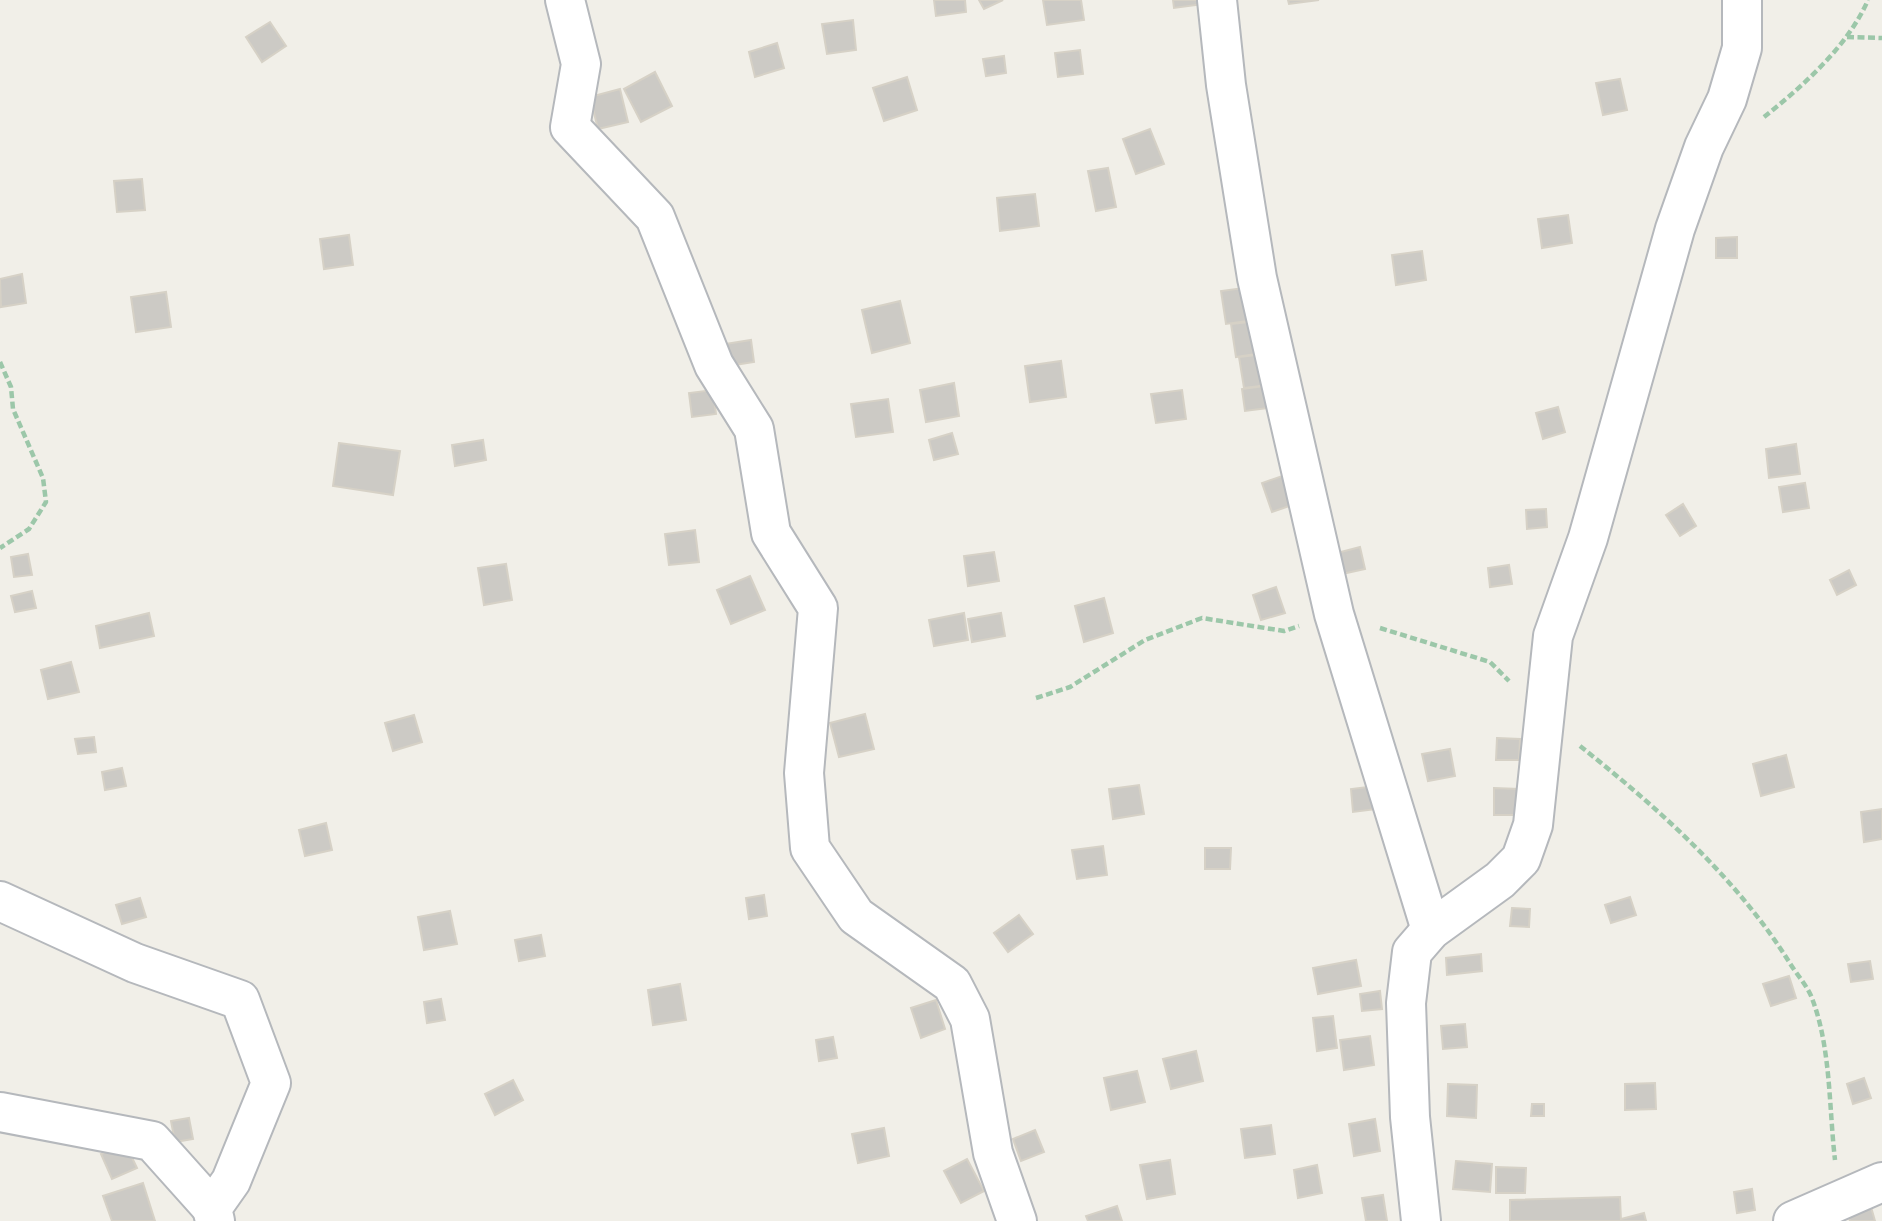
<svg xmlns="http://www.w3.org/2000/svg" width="1882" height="1221" font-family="Rubik,sans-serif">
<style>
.building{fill:#cccac5;stroke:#d6d1c6;stroke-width:2}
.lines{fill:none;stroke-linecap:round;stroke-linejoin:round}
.minor-casing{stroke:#b5b8bc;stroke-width:42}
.path{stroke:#9cc7a9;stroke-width:4.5;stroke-dasharray:7 3.5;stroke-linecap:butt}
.minor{stroke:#fff;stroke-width:38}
</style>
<rect width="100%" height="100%" fill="#f1efe8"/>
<g class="building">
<path d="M934,0h31l1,12 -30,4z"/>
<path d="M979,0h24l-19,9z"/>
<path d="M1043,0h38l3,20 -37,5z"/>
<path d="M1173,0h30l1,4 -30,4z"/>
<path d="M1288,0h31l-30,4z"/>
<path d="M853,20l3,30 -29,4 -5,-30z"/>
<path d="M270,22l16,24 -24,16 -16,-25z"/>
<path d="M777,43l7,25 -29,9 -6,-25z"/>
<path d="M1080,50l3,24 -25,3 -3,-24z"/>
<path d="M1004,56l2,17 -20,3 -3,-17z"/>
<path d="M655,72l17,34 -31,16 -17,-33z"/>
<path d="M907,77l10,33 -33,11 -11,-33z"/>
<path d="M1620,79l7,31 -24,5 -7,-32z"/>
<path d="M620,89l8,33 -30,7 -8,-32z"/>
<path d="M1150,129l14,35 -28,10 -13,-35z"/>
<path d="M1108,168l8,39 -20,4 -8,-40z"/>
<path d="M142,179l3,31 -28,2 -3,-31z"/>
<path d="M1035,194l4,32 -39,5 -3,-33z"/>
<path d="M1568,215l4,28 -30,5 -4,-29z"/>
<path d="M349,235l4,30 -29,4 -4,-30z"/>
<path d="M1737,237v21h-21v-20z"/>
<path d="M1422,251l4,29 -30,5 -4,-30z"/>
<path d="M22,274l4,29 -25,4 -1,-28z"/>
<path d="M1243,288l5,33 -22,3 -5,-33z"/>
<path d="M166,292l5,35 -35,5 -5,-35z"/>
<path d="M900,301l10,42 -38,10 -10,-43z"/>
<path d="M1258,321l5,32 -27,4 -5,-33z"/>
<path d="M751,340l3,22 -26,4 -3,-22z"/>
<path d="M1265,354l4,31 -25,3 -5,-31z"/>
<path d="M1061,361l5,36 -36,5 -5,-36z"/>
<path d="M954,383l5,33 -33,6 -6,-32z"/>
<path d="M1272,385l3,22 -30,4 -3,-22z"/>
<path d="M713,390l3,24 -24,3 -3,-24z"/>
<path d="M1182,390l4,29 -30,4 -5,-29z"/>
<path d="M888,399l5,33 -37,5 -5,-33z"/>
<path d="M1558,407l7,25 -22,7 -7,-26z"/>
<path d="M952,433l6,21 -24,6 -5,-20z"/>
<path d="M483,440l3,20 -31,6 -3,-21z"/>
<path d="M339,443l61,8 -7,44 -60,-9z"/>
<path d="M1796,444l4,30 -31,4 -3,-29z"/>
<path d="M1294,472l10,29 -32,11 -10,-29z"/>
<path d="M1805,483l4,25 -26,4 -4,-25z"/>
<path d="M1683,504l13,22 -16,10 -14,-21z"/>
<path d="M1546,509l1,18 -20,2 -1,-19z"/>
<path d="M695,530l4,32 -30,3 -4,-31z"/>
<path d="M1360,547l5,22 -23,5 -5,-21z"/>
<path d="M994,552l5,29 -31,5 -4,-30z"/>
<path d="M28,554l4,21 -18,2 -3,-20z"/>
<path d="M506,564l6,36 -28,5 -6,-37z"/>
<path d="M1509,565l3,19 -22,3 -2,-19z"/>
<path d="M1849,570l7,15 -19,10 -7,-15z"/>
<path d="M750,576l15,34 -34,14 -14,-34z"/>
<path d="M1276,587l9,26 -24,7 -8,-25z"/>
<path d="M32,591l4,17 -21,4 -4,-16z"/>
<path d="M1104,598l9,35 -29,9 -9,-36z"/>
<path d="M149,613l5,23 -54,12 -4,-22z"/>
<path d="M964,613l4,27 -34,6 -5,-26z"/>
<path d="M1001,613l4,23 -33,6 -4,-23z"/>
<path d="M71,662l8,30 -31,7 -7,-29z"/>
<path d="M865,714l9,35 -35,8 -9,-34z"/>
<path d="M414,715l8,27 -29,9 -8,-28z"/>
<path d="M94,737l2,15 -18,2 -3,-15z"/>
<path d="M1497,738l23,1 -1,21h-23z"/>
<path d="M1450,749l5,27 -27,5 -6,-27z"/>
<path d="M1786,755l8,32 -33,9 -8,-32z"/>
<path d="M122,768l4,18 -21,4 -3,-18z"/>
<path d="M1139,785l5,29 -31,5 -4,-30z"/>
<path d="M1375,786l2,23 -24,3 -2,-23z"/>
<path d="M1494,788l25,1v26h-25z"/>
<path d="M1882,809v30l-18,3 -3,-30z"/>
<path d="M326,823l6,27 -27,6 -6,-26z"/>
<path d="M1103,846l4,29 -30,4 -5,-29z"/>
<path d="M1205,848h26l-1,21h-25z"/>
<path d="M764,895l3,21 -18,3 -3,-21z"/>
<path d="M1630,897l6,18 -25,8 -6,-18z"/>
<path d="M140,898l6,19 -24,7 -6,-19z"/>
<path d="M1512,908l18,1 -1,18 -19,-1z"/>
<path d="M450,911l7,33 -33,6 -6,-33z"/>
<path d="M1019,915l14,19 -25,18 -14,-19z"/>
<path d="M541,935l4,21 -26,5 -4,-21z"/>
<path d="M1481,954l1,17 -35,4 -1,-17z"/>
<path d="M1356,960l5,26 -43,8 -5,-26z"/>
<path d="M1870,961l3,18 -22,3 -3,-18z"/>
<path d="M1789,976l7,22 -25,8 -8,-22z"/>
<path d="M680,984l6,36 -33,5 -5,-35z"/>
<path d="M1380,991l2,18 -20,2 -2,-17z"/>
<path d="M441,999l4,21 -18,3 -3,-21z"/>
<path d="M936,1000l9,29 -24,9 -10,-30z"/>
<path d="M1333,1016l4,32 -20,3 -4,-33z"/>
<path d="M1465,1024l2,23 -24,2 -2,-23z"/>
<path d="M1370,1036l4,29 -30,5 -4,-30z"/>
<path d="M833,1037l4,21 -18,3 -3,-21z"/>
<path d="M1196,1051l7,30 -32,8 -8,-30z"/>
<path d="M1137,1071l8,31 -34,8 -7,-32z"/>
<path d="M1864,1078l7,20 -18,6 -6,-20z"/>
<path d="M513,1080l10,20 -28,15 -10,-21z"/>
<path d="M1655,1083l1,26 -31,1v-26z"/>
<path d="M1448,1084l29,1 -1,33 -29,-2z"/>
<path d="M1532,1104h12v12h-13z"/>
<path d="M189,1118l4,21 -18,3 -4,-21z"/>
<path d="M1375,1119l5,32 -26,5 -5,-32z"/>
<path d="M1271,1125l4,29 -30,4 -4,-29z"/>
<path d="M884,1128l5,28 -31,7 -6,-29z"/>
<path d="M1035,1130l9,22 -23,9 -8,-22z"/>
<path d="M125,1143l12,25 -25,11 -11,-25z"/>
<path d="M967,1159l17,32 -23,12 -17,-32z"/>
<path d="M1170,1160l5,34 -28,5 -7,-34z"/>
<path d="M1456,1161l36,3 -2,28 -37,-3z"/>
<path d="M1317,1165l5,28 -24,5 -4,-28z"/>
<path d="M1496,1167l30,1 -1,25h-29z"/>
<path d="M143,1183l12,38h-43l-9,-25z"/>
<path d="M1752,1189l3,21 -18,3 -3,-21z"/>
<path d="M1383,1195l4,26h-21l-4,-23z"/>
<path d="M1620,1197l1,24h-111v-21z"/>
<path d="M1869,1200l6,21h-25l-4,-14z"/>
<path d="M1117,1206l5,15h-34l-2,-5z"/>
<path d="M1644,1213l2,8h-25v-2z"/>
</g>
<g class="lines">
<g class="minor-casing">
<g id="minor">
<path d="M565,0l16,64 -11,63 85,90 59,148 40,64 17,104 47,75 -14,165 6,75 46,68 96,68 18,35 23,134 24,68"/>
<path d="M1217,0l9,85 31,193 77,336 97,316"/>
<path d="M0,901l135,62 105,37 31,83 -40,98 -19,27 3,13"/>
<path d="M0,1112l152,29 60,67"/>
<path d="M1421,1221l-11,-104 -4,-114 6,-51 19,-22 69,-50 21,-21 12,-34 20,-189 35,-98 87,-309 29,-82 23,-48 15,-51v-48"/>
<path d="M1793,1221l89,-39"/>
</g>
</g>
<g class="path">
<path d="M1847,37l35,1"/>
<path d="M1764,117c39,-31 84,-71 104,-117"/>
<path d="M0,362l11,25 2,22 30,69 3,24 -17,27 -29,19"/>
<path d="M1380,628l110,34 19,19"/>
<path d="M1036,698l34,-11 75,-47 57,-22 82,13 15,-5"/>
<path d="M1580,746c78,62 158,133 211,219 7,11 18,23 22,36 18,49 16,108 22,159"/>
</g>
<use href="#minor" class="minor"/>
</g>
</svg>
